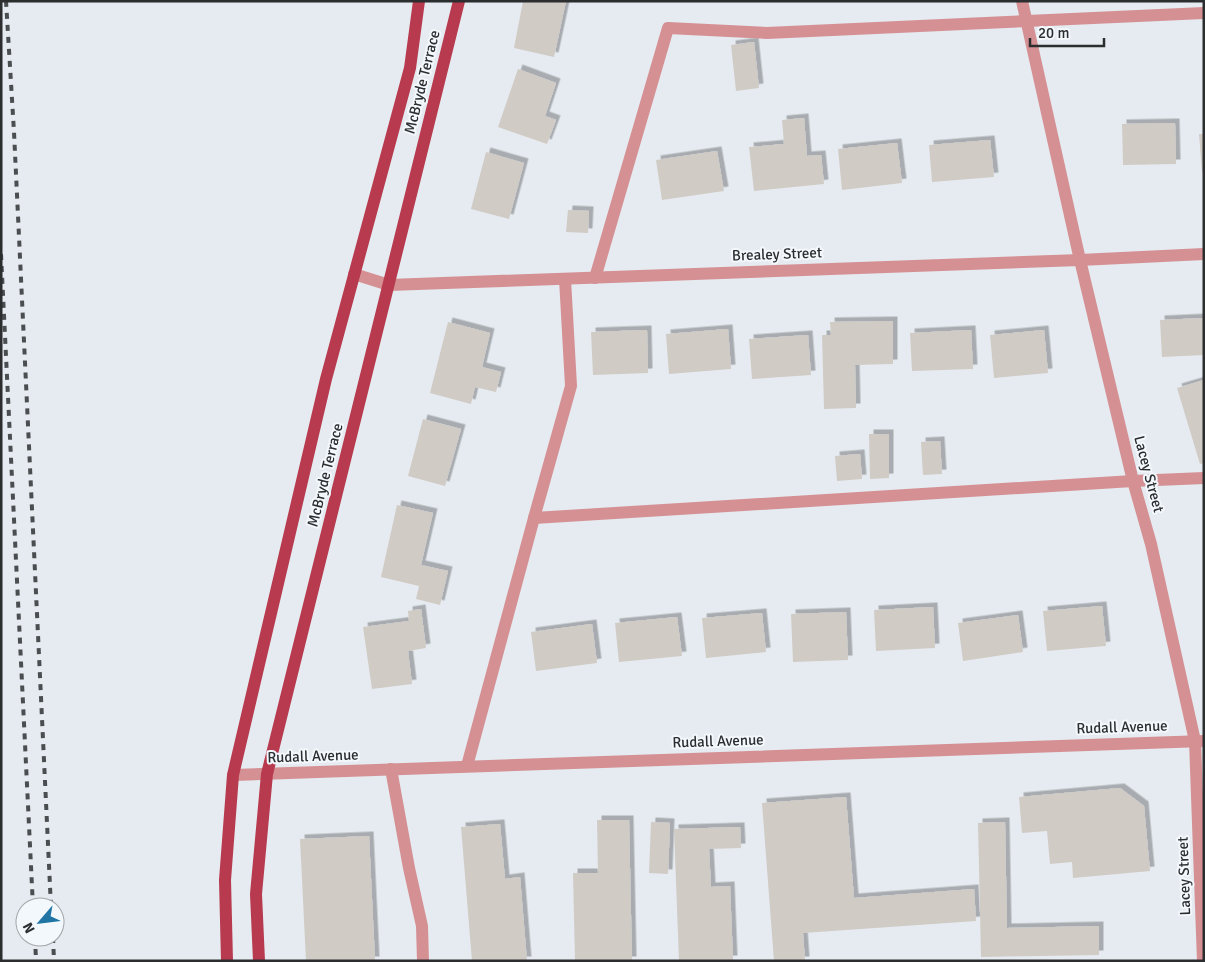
<svg xmlns="http://www.w3.org/2000/svg" width="1205" height="962" font-family="Signika,sans-serif">
<style>
.building{fill:#d1cbc6;filter:url(#shadow)}
.lines{fill:none;stroke-linecap:round;stroke-linejoin:round}
.minor{stroke:#d59094;stroke-width:12}
.major{stroke:#b73a4e;stroke-width:12}
.rail{stroke:#4b4e51;stroke-width:4;stroke-dasharray:6 6;stroke-linecap:butt}
.labels{text-anchor:middle;dominant-baseline:central;stroke-width:4;stroke-linejoin:round;paint-order:stroke}
.street-label{font-size:15px;fill:#2b2d2f;stroke:#f3f8fd}
</style>
<defs>
<filter id="shadow"><feDropShadow dx="4.5" dy="-4.5" stdDeviation="0" flood-color="#0004"/></filter>
</defs>
<rect width="100%" height="100%" fill="#e5ebf0"/>
<g class="building">
<path d="M523,1h43l-12,56 -40,-9z"/>
<path d="M754,42l5,46 -23,3 -5,-46z"/>
<path d="M518,69l38,14 -11,33 11,4 -9,24 -49,-17z"/>
<path d="M804,118l3,38 14,-1 3,29 -70,7 -5,-44 35,-3 -2,-24z"/>
<path d="M1175,123l1,41 -53,1 -1,-41z"/>
<path d="M1199,134h5v38h-2z"/>
<path d="M990,140l4,37 -62,5 -3,-37z"/>
<path d="M897,143l5,40 -60,7 -4,-41z"/>
<path d="M717,151l7,40 -62,9 -6,-40z"/>
<path d="M486,152l38,11 -15,56 -38,-10z"/>
<path d="M568,210l21,1 -1,22 -22,-1z"/>
<path d="M1204,318v37l-42,2 -2,-37z"/>
<path d="M893,321v43l-38,1 1,43 -32,1 -2,-74h9l-1,-13z"/>
<path d="M448,322l42,11 -8,34 19,5 -5,20 -21,-5 -4,17 -41,-11z"/>
<path d="M728,329l3,40 -62,5 -3,-40z"/>
<path d="M647,330l1,43 -55,2 -2,-43z"/>
<path d="M971,330l2,39 -61,2 -2,-38z"/>
<path d="M1044,330l4,43 -54,5 -4,-43z"/>
<path d="M808,335l3,40 -59,4 -3,-40z"/>
<path d="M1204,380v83l-4,1 -23,-76z"/>
<path d="M423,419l38,10 -16,57 -37,-10z"/>
<path d="M869,434h20v44l-19,1z"/>
<path d="M940,441l2,33 -19,1 -2,-33z"/>
<path d="M860,454l2,25 -25,2 -2,-25z"/>
<path d="M397,505l36,8 -12,52 27,6 -8,34 -24,-6 3,-13 -38,-9z"/>
<path d="M1102,606l4,40 -59,5 -4,-40z"/>
<path d="M933,607l2,41 -59,3 -2,-41z"/>
<path d="M421,609l5,39 -18,3 4,33 -40,5 -9,-62 46,-6 -1,-10z"/>
<path d="M846,612l2,48 -55,2 -2,-48z"/>
<path d="M762,613l4,39 -60,6 -4,-40z"/>
<path d="M1018,615l5,37 -60,9 -5,-38z"/>
<path d="M677,617l5,39 -63,6 -4,-39z"/>
<path d="M592,624l5,39 -61,8 -5,-39z"/>
<path d="M1120,788l24,18 6,65 -77,7 -1,-16 -22,2 -3,-33 -25,2 -3,-36z"/>
<path d="M846,797l8,101 120,-9 2,32 -173,12 2,28h-31l-12,-158z"/>
<path d="M597,820h32l3,141h-57l-2,-88h25z"/>
<path d="M651,822l19,1 -2,51 -19,-1z"/>
<path d="M1005,822l2,106 92,-2v29l-118,2 -3,-134z"/>
<path d="M500,824l5,55 15,-2 7,84h-55l-11,-134z"/>
<path d="M740,827l1,21 -32,1 2,38 19,-1 3,74 -54,1 -5,-132z"/>
<path d="M369,836l6,125h-69l-6,-122z"/>
</g>
<g class="lines">
<g class="minor">
<path d="M1022,1l58,259 53,221 18,63 44,197 8,220"/>
<path d="M354,274l35,11 691,-25 124,-6"/>
<path d="M595,278l73,-250 99,5 437,-20"/>
<path d="M534,518l599,-37 71,-3"/>
<path d="M467,766l67,-248 37,-132 -6,-107"/>
<path d="M391,769l18,99 13,58 1,35"/>
<path d="M233,775l971,-34"/>
</g>
<g class="major">
<path d="M227,961l-2,-81 8,-105 93,-396 84,-311 9,-67"/>
<path d="M259,961l-3,-67 11,-120 192,-773"/>
</g>
<g class="rail">
<path d="M6,1l8,131 37,775"/>
<path d="M1,254l32,653"/>
<path d="M35,937l1,24"/>
<path d="M53,937l1,24"/>
</g>
</g>
<g class="labels">
<g class="street-label">
<text transform="translate(422 82) rotate(-76)">McBryde Terrace</text>
<text transform="translate(777 254) rotate(-2)">Brealey Street</text>
<text transform="translate(1149 474) rotate(75)">Lacey Street</text>
<text transform="translate(325 475) rotate(-76)">McBryde Terrace</text>
<text transform="translate(1122 727) rotate(-2)">Rudall Avenue</text>
<text transform="translate(718 741) rotate(-2)">Rudall Avenue</text>
<text transform="translate(313 756) rotate(-2)">Rudall Avenue</text>
<text transform="translate(1184 876) rotate(-92)">Lacey Street</text>
</g>
</g>
<rect width="1205" height="962" fill="none" stroke="#2b2d2f" stroke-width="5"/>
<g transform="translate(40 922) rotate(242)"><circle r="24" fill="#f3f8fd" stroke="#a3a7ab"/>
<path d="M0-4L9 19L0 12L-9 19Z" fill="#2075a5"/>
<text y="-8" font-size="14" font-weight="bold" text-anchor="middle" fill="#2b2d2f">N</text>
</g>
<path d="M1030 38v8h74v-8" fill="none" stroke="#2b2d2f" stroke-width="2.5"/>
<text x="1038" y="38" font-size="15" fill="#2b2d2f" stroke="#f3f8fd" stroke-width="4" paint-order="stroke">20 m</text>
</svg>
